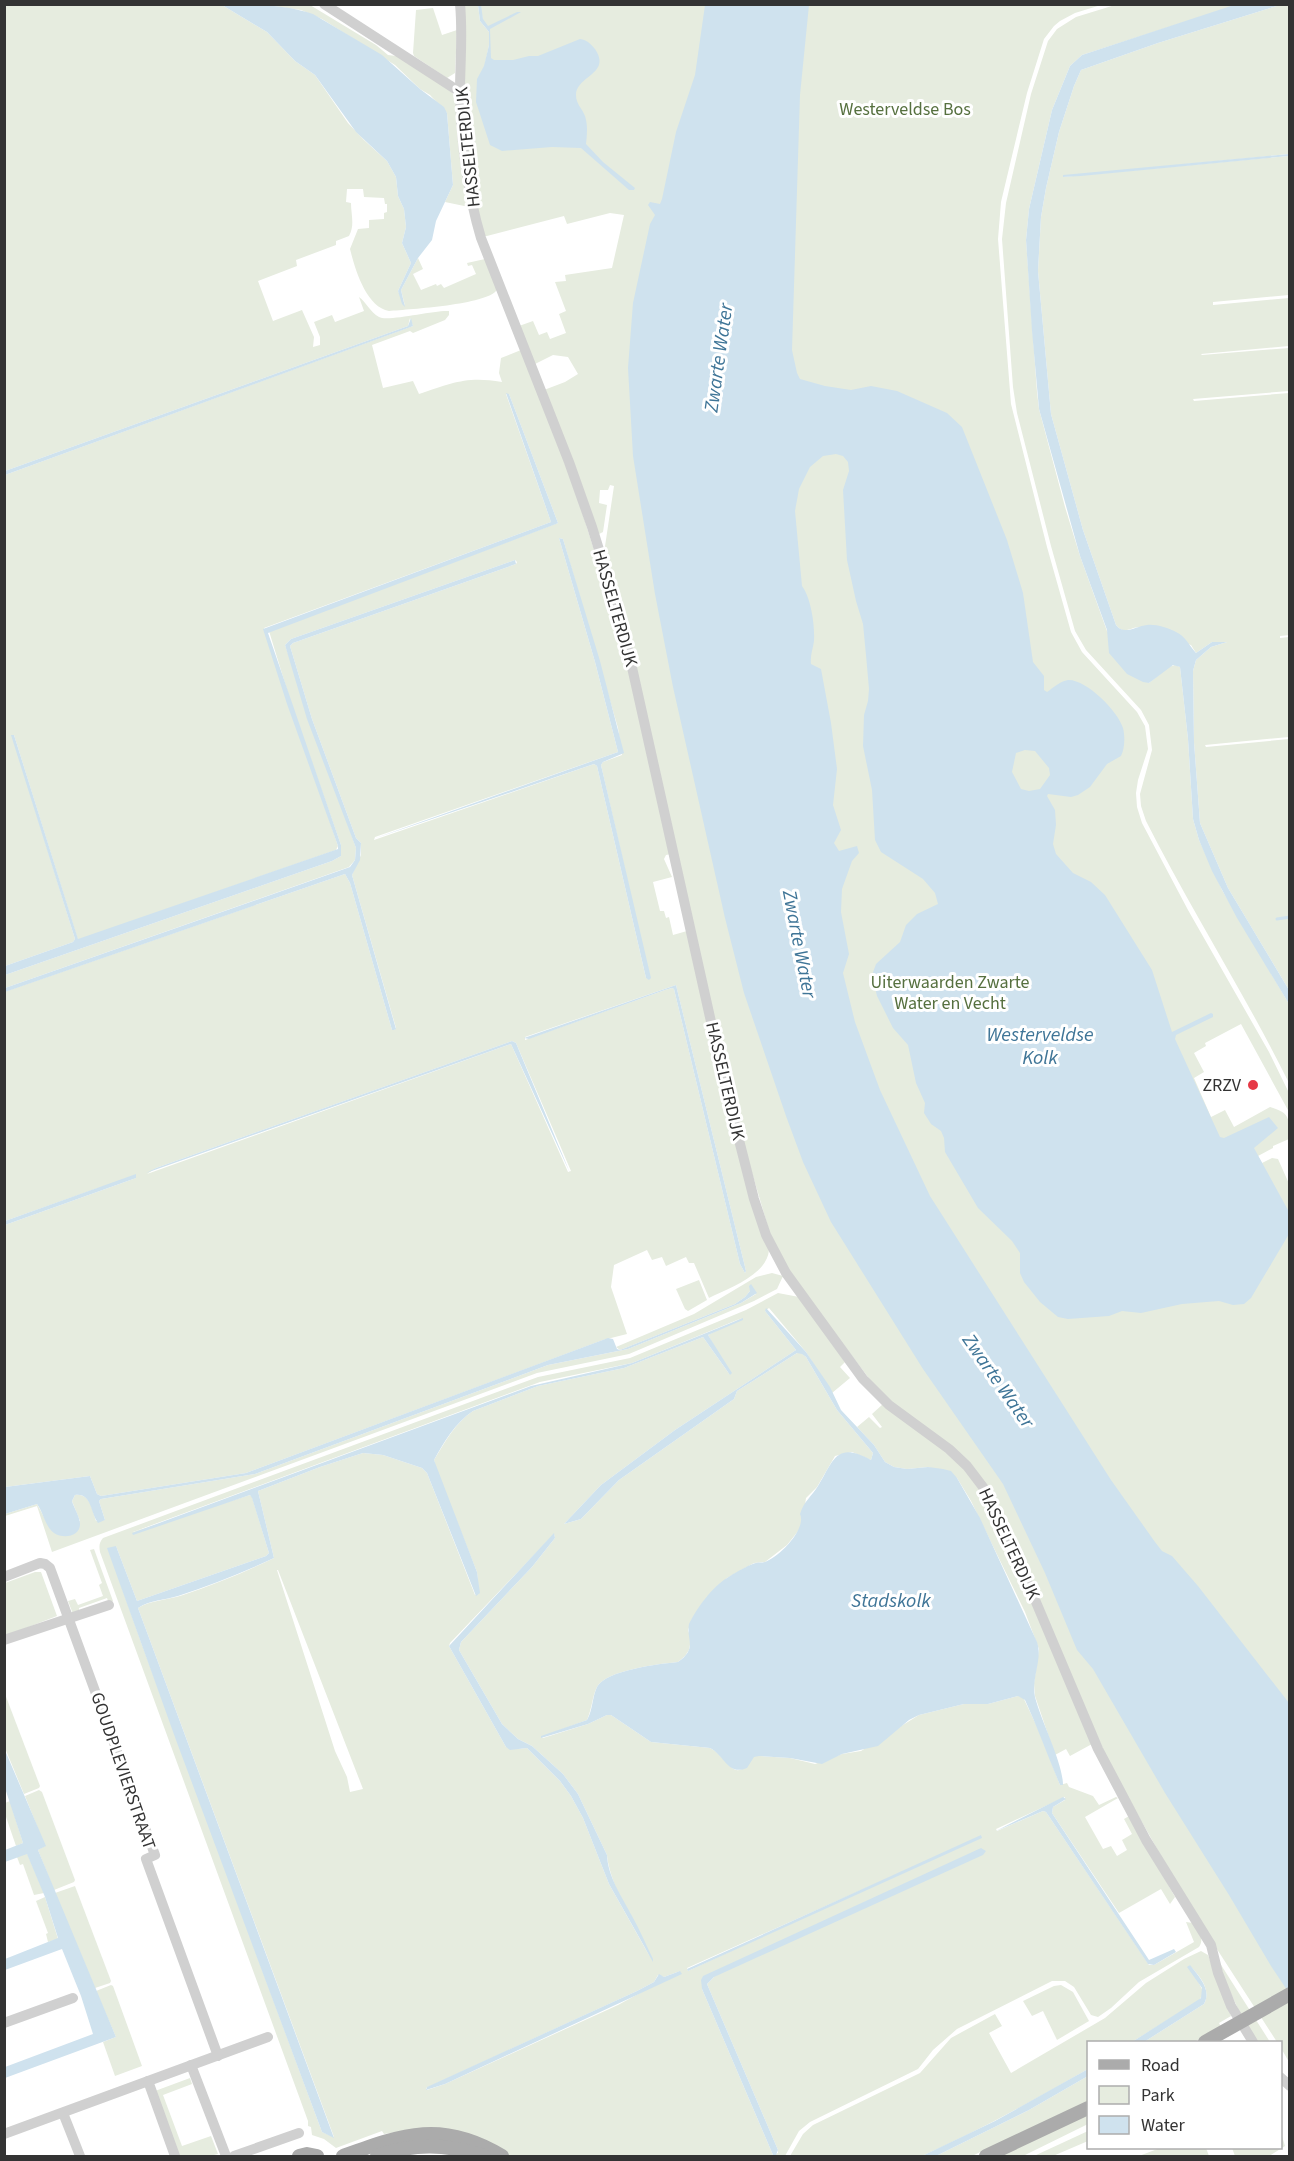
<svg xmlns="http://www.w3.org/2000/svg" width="1294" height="2161" font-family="'Source Sans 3',sans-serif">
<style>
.green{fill:#e6ecdf;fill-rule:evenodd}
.water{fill:#cfe2ee;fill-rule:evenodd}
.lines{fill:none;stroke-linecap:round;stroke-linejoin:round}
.stream{stroke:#cfe2ee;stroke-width:3}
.minor{stroke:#d0d0d0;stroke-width:10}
.major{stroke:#ababab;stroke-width:14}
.poi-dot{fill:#e63946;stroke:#fff;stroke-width:2}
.labels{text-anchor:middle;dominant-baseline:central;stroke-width:6;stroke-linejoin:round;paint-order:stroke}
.park-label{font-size:18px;fill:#56703f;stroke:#fff}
.street-label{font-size:18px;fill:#333;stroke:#fff}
.poi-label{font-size:18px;fill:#333;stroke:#fff;text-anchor:end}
.water-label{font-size:20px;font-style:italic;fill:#3f7597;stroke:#fff}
</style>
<rect width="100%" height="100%" fill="#fff"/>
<g class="green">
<path d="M5,5h217l45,27 28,29 20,14 33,48 16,17 23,21 9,16 2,19 6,13 2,18 -4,16 9,20 -13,28 7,15 -4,-16 17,-32 5,11 -10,5 8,16 15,-6 1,2 4,-2 3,4 32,-14 -4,-9 -4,1 -1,-3 18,-4 12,31c-11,15 -86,19 -108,21 -23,-4 -34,-42 -39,-62l8,-20 11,-1v-8l15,-1v-6l3,-1v-8h-2l-1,-6 -20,-1 -1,-8h-16l-1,13 5,1c0,12 4,22 -2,33l-13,5v4l-40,15 1,6 -39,15 15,40 29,-11 12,27 -1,10 7,-2v-8l-6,-15 18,-7 3,7 29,-11 -5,-14c7,5 11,15 20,20 9,5 54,-7 70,-6v4l-4,5 -32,13 -3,-2 -38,14 11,43 30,-7 6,13c34,-11 47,-18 83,-12l-3,-9 2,-15 20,-8 49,124 49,155 52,225 -5,1 -2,4 8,18 -19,5 7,29h4l2,7 3,-1 4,18 14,-4 82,319c-2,25 -40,38 -60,48l-15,-35h-5l-3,-6 -20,9 -4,-9 -10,3 -5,-10 -33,15 -3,22 16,47 -24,6 -357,133 -145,23 -4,-2 -7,-18 -85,11v-262l131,-47 -38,10 -93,33 -1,-229 341,-118 5,9 42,147h2l2,-2 -44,-153 9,-20v-12l-5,-5 -44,-119 -22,-73 3,-3 223,-79 1,-2 -2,-2 -224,79 -6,6 71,203 -1,12 -6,7 -344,121v-13l327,-114 9,-5v-11l-50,-142 -22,-72 289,-108 -49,-129h-3l45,128 -287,106 74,218 -2,4 -258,90 -64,-205h-2l63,204 -2,3 -68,24v-491l408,-149 -3,-8 -2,8 -403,145zM559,538l4,1 55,189 4,27 -19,7 -2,3 49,214 -4,-1 -49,-212 -3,-2 -220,76 1,-3 243,-85 -23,-90zM676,985l70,286 -1,2 -5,-9 -66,-275 -2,-1 -7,2 -140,50v-3zM512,1041l4,2 55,128 -3,1 -57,-128 -364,130 9,-6z"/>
<path d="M266,5h44l66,40 12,10 16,2 47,34 4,6 14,110 -24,-5 8,-17 -6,-72 -17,-18 -10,-6 -25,-24 -73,-46 -21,-9z"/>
<path d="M463,5h15l2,16 9,11v13l-4,19 4,-4 1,-29 -6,-6 -4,-20h621l-26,8 -15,8 -6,5 -10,13 -17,54 -26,109 -3,37 13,165 36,143 24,85 11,20 55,60 8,14 3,23 -10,31 -2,13 1,14 5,16 46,87 81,142 20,41v19l-48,-88 -36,19 1,3 -12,7 10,19 -10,6 17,39 14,-7 9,17 36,-20c21,6 19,12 19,32l-16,7v2l-15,8 4,7 10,-5 6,1 12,27 -1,28 -22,-40 23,48 -1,840 -8,-14 -1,-6h-3l-86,-133 -80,-142 -121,-275 -113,-103 -86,-114 -20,-38 -26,-88 -141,-596 10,-67 -4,-1 -2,5h-8l-1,13 8,2 -4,27 -4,2 -55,-144 21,-8 13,-8 -10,-17 -15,-2 -18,9 -16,-38 14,-5 6,14 8,-3 3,7 16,-6 -7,-19 7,-3 -11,-29 11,-1 -1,-6 47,-7 12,-53 -14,-2 -43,11 -3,-8 -81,21 -16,-77z"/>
<path d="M1115,5h122l-155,50 -12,11 -18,44 -23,99 -3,31 11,152 2,17 26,98 15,49 27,75 42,52 19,-16 7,-2 5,2 8,72 5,80 6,21 23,50 67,114v79c-44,-89 -98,-173 -143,-262l-5,-15 -1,-12 12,-44 -3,-25 -8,-15 -55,-60 -11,-19 -24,-85 -34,-133 -4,-26 -11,-148 4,-36 25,-109 17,-53 9,-12 19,-12z"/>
<path d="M1280,5h9v149l-226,22v1l226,-21v139l-76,7v3l76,-7v48l-88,8 1,1 87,-7v43l-96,8 1,2 95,-8 1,242 -10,1v2l9,-1v100l-84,8 1,2 83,-8v251l-61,-102 -28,-65 -6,-81 -1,-71 3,-11 15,-13 16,-5h-15l-16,11 -5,-8c-13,-4 -38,-17 -50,-18 -10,-1 -17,9 -25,-2l-33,-95 -32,-116 -13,-143 3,-54 5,-29 13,-56 15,-46 7,-16 77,-27z"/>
<path d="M433,8l9,27 15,-5 -2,43 -8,5 -33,-22 -1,-3 3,-43z"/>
<path d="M772,1273l11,3 -6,13 -23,12 -125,53 -92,19 -485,179 -15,-46 -32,10v-2l32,-10 14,26 29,-9 -8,-20 3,-6c15,-2 17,14 21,26l9,-1 -6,-19 2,-2 154,-25 293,-109 80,-16 113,-46 15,-9 -6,-3 -5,6 -10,7 -115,46 -4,-3 78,-33 62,-37z"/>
<path d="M699,1280l8,20 -19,11 -3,-2 -9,-20z"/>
<path d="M778,1293l21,4 46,65 -5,5 10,11 -18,15 -26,-41 -37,-44 -4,3 31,39 -121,80 -74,55 -37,39 17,-5 38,-39 115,-81 3,-8 60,-38 3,-1 6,5 31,53 36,43 -2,7 -19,-8 -17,4 -18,31 -11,11 -4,28 -7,9 -8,10 -22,17 -11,1 -27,15 -15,14 -20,27 -4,11 3,9 -2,11 -4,6 -7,6c-19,2 -72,8 -81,25 -5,10 -5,22 -10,33l-46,17 2,1 45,-14 19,-9h4l40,27 59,6c21,11 23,39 44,8h5l31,2 25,6 27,-10 19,-3 58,-36 45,-11h24l30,-8 5,1 17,36 20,52 7,-2 2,4 24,9 6,9 17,-8 2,1 -33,19 18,32 8,-3 6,10 10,-6 -5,-10 10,-6 -8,-15 5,-3 46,81 -5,7 -9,-15 -42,24 -67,-100 1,-6 12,-7v-3l-69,32 1,2 46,-20 3,1 103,153h5l40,-23 -8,-20 7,1c5,8 12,15 6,24l-60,35 -28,26 -13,9 -7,-2 -17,-28 -9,-6h-13l-95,48 -24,21 -15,19 -108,53 -11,9 -14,25h-277l-111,-24 -13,2 -2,-3 -46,17 -12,-9 -12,-4 -1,-8 -3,-1v-5l-208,-569c-1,-6 -1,-9 3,-14l435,-161 92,-19 116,-48zM742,1318l-34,17 22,40 -27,-38 -79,31 -86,18 -65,25c-18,12 -28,31 -39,49l2,9 41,103 2,21 -4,2 -48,-122 -5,-5 -39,-13 -20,-2 -43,14 -62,24 16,67c-29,14 -61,27 -91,37 -15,5 -32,5 -45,13l196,529 -12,-5 -181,-490 -19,-54 -6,-42 21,55 129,-45 3,-3 -17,-56 -2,-2 -117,37 407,-150 92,-19zM554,1534l1,4 -23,29 -71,75 -2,8 43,74 16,15 14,7 31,28 15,20 29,61c2,28 30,75 43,102l-41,-73 -26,-66 -12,-22 -11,-15 -33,-33 -11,1 -10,-2 -57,-101 1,-3zM277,1570h1l85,219 -13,3 -3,-15 -12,-26zM982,1836l-294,135 -1,-3zM680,1971l-62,34 -173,79 -18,6 -1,-2 211,-97 17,-9 4,-7 6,2zM703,1976l11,1 -7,7 71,166v3l-5,2 -71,-166z"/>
<path d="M883,1404l52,38 34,30 27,47 96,225 -22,12 -4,-7 -11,6 -20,-59 -1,-13 5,-34 -14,-37 -54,-111 -14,-23 -29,-11 -21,2 -13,-2 -9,-5 -11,-17 -17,-18 12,-10 11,11 2,-1 -10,-13z"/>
<path d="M94,1549l19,52 -4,3 -2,-6 -28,10v3l-6,3 -5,-13 7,-2 3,6 25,-9 -4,-11 3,-2 -12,-33z"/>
<path d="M35,1572h6l16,44 -52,20v-53z"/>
<path d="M5,1694l35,92 -1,2 -15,6 -19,-46z"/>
<path d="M39,1790l3,2 33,88 -1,2 -20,8 -16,-40 7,-4 -20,-50z"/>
<path d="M10,1801l13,42 -7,3 -11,-32v-11z"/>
<path d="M27,1853l17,40 -10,2 -11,-31 -3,1 -3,-8z"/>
<path d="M75,1886l36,95 -1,2 -15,5 -40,-95z"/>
<path d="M45,1897l13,42 -10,3 -2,-8 2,-1 -12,-32z"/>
<path d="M1201,1951l7,4 23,61 -12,7 2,4 -27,15h-50l60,-38c8,-15 -5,-29 -15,-39l13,24 1,6 -5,6 -66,41h-44v27c-54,31 -109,62 -166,87h-132l13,-22 10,-9 107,-52 31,-35 44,-24 7,12 -13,7 22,40 94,-55 41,-35 38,-24z"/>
<path d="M1216,1957l54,85h-12c-19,-26 -30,-55 -42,-85z"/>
<path d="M111,1985l2,1 29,80 -27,10 -12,-34 13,-5 -20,-46z"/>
<path d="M1061,1985l12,7 16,29 -32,19 -14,-29 -11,5 -9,-15 31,-15z"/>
<path d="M1088,2076v25l-116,55h-36l93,-46z"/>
<path d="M190,2078l2,6 -29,11 19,51 29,-10 7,18 -8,2h-31l-24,-65z"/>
<path d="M1088,2114v10l-65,32h-22z"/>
<path d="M1088,2131v10l-35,15h-19z"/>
<path d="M1281,2133l4,13 -16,10h-34l-3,-8h48z"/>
<path d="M1160,2148h46l3,8h-70z"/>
</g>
<g class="water">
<path d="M1237,4l43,1 -122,38 -77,27 -7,16 -15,46 -13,56 -5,29 -3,54 13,143 32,116 33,95c8,11 20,1 31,0 9,-1 21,3 29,7 9,4 13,13 20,21l16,-11h15l-16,5 -15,13 -3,11 1,71 6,81 28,65 61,102v14l-52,-86 -25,-47 -13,-31 -6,-21 -5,-80 -8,-72 -7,-2 -24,18 -6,-1 -16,-8 -18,-21 -2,-23 -27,-74 -41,-147 -7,-78 -6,-91 3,-31 23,-99 18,-44 12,-11z"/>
<path d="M222,5c31,-1 62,-1 91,9l69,41 38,34 24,18 3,6 6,72 -17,36 -4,19 -14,18 -17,32 4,17 -3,-3 -4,-13 13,-28 -9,-20 4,-16 -2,-18 -6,-13 -2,-19 -9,-16 -31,-29 -41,-57 -20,-14 -28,-29z"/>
<path d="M478,5h3l2,14 5,7 29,-14h4l-31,17 1,29 3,2h19l16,-4h9l42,-17c7,1 11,5 15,10 17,25 -19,27 -19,46 0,9 6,13 9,21 3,9 2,19 1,28l17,18 32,26 -1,2h-5l-48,-42 -29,-1 -50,4 -12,-6 -14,-43 1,-23 7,-13 5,-21v-13l-9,-11z"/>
<path d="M705,5h104l-9,90 -8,255 5,23 3,6 25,7 26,4 20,-4 26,5 50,22 15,14 45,113 16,53 10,69 11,14v14l3,2c6,-4 13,-11 21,-12 18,-1 50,31 55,48 2,8 2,20 -2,28l-14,8 -17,23 -12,8 -7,2 -23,-3 -1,2 8,14 1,15 -3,19 3,10 17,19 18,9 14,13 47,75 20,62 39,-19 2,1v3l-37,18 -1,4 45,98 4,1 45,-21 9,11 -24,20 34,62 1,24 -38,64 -7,6 -11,1 -14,-4 -37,3 -41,9 -19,-2 -13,5 -41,3 -10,-2 -18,-15 -16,-20 -4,-9v-20l-8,-12 -34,-33 -33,-56 -1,-14 -3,-7 -10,-7 -7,-11 1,-10 -9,-20 -8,-38 -15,-17 -16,-32 -5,-21 4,-11 24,-22 6,-17 11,-11 21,-10 -3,-11 -12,-14 -42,-27 -6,-12 -3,-50 -9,-44 1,-31 4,-14 1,-12 -3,-34 -3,-31 -7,-23 -9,-41 -4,-70 6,-19 -1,-9 -5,-6 -7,-2 -13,2 -13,11 -11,22 -4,22 7,75c9,12 13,39 12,55 -1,8 -4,14 -3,23l10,5 10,54 6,46 -4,36 8,25 -7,13 5,8 18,-5 2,7 -7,8 -10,28 -1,23 8,42 -6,19 12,49 25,68 50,106 181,284 44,62 7,9 10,5 26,30 91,117v290l-18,-27 -42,-71 -64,-102 -72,-124 -16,-19 -32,-77 -42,-89 -80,-115 -92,-147 -28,-60 -17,-46 -42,-123 -19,-75 -52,-231 -18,-93 -22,-138 -5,-88 5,-65 17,-79 5,-9 -7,-10 2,-3 10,2 2,-5 14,-67 19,-57zM1025,750l10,1 14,17 1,7 -10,14 -11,2 -8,-2 -9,-17 4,-19z"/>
<path d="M1289,154v2l-208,20 -18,1v-2z"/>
<path d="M411,318l2,8 -5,2 -403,147v-4l403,-145z"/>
<path d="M506,393l3,1 49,129 -2,1 -288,109 73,212v11l-9,5 -327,114v-9l68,-24 2,-3 -64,-204h3l64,204 260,-90v-3l-51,-142 -24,-75 288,-107z"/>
<path d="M559,538l4,1 37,122 24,92 -21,9 -2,3 50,213 -2,2 -3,-2 -49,-212 -3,-2 -221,75 245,-87 -23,-90z"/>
<path d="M515,560l1,4 -223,79 -3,3 22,73 44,119 5,5 -1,17 -8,15 44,154 -2,1h-2l-42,-147 -5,-9 -340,118v-4l345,-121 5,-7 1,-12 -49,-129 -22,-74 6,-6z"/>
<path d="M676,985l70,286 -1,2 -5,-9 -66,-275 -2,-1 -7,2 -136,49 -5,-1z"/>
<path d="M512,1041l4,2 54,130 -59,-129 -365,129 10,-5z"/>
<path d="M136,1174v4l-131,47v-4z"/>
<path d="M751,1284l6,9 -16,10 -113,46 -80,16 -293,109 -154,25 -2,2 6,19 -7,3c-8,-11 -6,-30 -23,-28l-3,6c2,7 8,16 8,23 0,13 -17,15 -26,9 -8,-5 -11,-21 -17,-29l-32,10v-27l85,-11 7,18 4,2 145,-23 362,-135 5,1 4,10 3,1 115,-46 10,-7 5,-6 -1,-5z"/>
<path d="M766,1308l40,44 24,35 11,23 33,35 11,17 9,5 13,2 21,-2 15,2 8,2 6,7 23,40 57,124c6,17 -6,36 -2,55 6,24 28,66 28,88h-3c-12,-28 -22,-57 -35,-85l-7,-4 -30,8h-24l-45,11 -10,5 -31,26 -36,8 -20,10 -32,-6 -31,-2 -5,1 -7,11c-19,8 -22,-12 -37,-20l-59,-6 -40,-27h-4l-19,9 -47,14v-2l46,-16c6,-10 5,-23 10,-33 9,-17 62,-23 81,-25 20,-14 8,-22 11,-38 8,-16 23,-37 38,-46 6,-4 23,-14 29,-15 3,-1 6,0 9,-1 14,-5 42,-33 35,-48 4,-13 12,-18 18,-28 16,-26 18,-45 53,-26l2,-7 -36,-43 -31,-53 -4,-3 -5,-1 -60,38 -3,8 -115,81 -38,39 -17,5 37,-39 74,-55 121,-80 -31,-39z"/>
<path d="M743,1318v2l-35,15 24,38 -2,2 -27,-38 -79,31 -86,18 -65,25c-18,12 -29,31 -39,49l43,112 3,21 -4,3 -49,-123 -5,-5 -39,-13 -20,-2 -43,14 -62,24 16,67c-30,14 -63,27 -96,38 -13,4 -28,4 -40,12l196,530 -12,-6 -146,-392 -69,-192 9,-2 21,55 129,-45 3,-3 -17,-55 -2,-3 -117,40 -1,-2 399,-147 101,-23z"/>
<path d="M554,1533l1,5 -23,29 -71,75 -2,8 43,74 16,15 14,7 31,28 15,20 29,61c1,22 15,42 25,61 8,14 14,29 21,43v3l-44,-78 -26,-66 -12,-22 -11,-15 -33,-33 -17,2 -4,-3 -57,-101z"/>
<path d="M4,1748l42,98 -8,4 78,187 -111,41v-11l88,-33 -12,-38 -19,-47 -57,21v-11l53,-21 -13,-41 -18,-43 -22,8v-12l18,-7 -18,-55z"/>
<path d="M1063,1797l3,2 -13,8 -1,6 97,147 25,-11 2,3 -22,13 -6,-1 -102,-152 -3,-1 -47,20z"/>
<path d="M981,1835l1,3 -285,129 -9,4 -1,-2z"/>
<path d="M981,1848l5,3 -3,4 -269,122 -7,7 71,166 -2,5h-3l-71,-166 -1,-9 2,-4z"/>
<path d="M1190,1965c9,12 22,24 14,39l-60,38h-12l69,-44 1,-10 -15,-21z"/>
<path d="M680,1971l2,3 -237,110 -19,6 1,-3 210,-96 17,-9 5,-8 5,3z"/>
<path d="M1088,2069v7l-59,34 -93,46h-14l73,-35z"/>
</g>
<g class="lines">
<path class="stream" d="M1277,919l13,-2"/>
<g class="minor">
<path d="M324,4l136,88"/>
<path d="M460,4c3,30 0,59 0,88 1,49 7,99 21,146l88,224 23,65 31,100 103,462 28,110 12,36 20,38 77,106 26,26 60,44 18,17 16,21 16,31 34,77 65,154 48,91 65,105 7,28 13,33 22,36"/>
<path d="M4,1577l36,-14 5,1 5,4 105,287 -9,4 72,197"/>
<path d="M4,1640l105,-35"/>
<path d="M4,2023l69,-25"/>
<path d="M191,2065l35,91"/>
<path d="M1280,2077l10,9"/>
<path d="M148,2081l27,75"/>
<path d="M63,2113l17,43"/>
<path d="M4,2134l264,-97"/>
<path d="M234,2156l65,-23"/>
</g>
<g class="major">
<path d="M1205,2042l85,-48"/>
<path d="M299,2156l8,-2 10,2"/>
<path d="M343,2156c61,-22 99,-36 159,0"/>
<path d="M377,2156c35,-13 72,-12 107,0"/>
<path d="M986,2156l102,-48"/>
</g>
</g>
<circle class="poi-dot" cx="1253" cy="1085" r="6"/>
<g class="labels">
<g class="park-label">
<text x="905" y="109">Westerveldse Bos</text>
<text x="950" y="982">Uiterwaarden Zwarte<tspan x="950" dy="21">Water en Vecht</tspan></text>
</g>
<g class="street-label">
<text transform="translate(468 147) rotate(-96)">HASSELTERDIJK</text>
<text transform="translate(615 608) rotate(74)">HASSELTERDIJK</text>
<text transform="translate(725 1081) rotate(77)">HASSELTERDIJK</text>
<text transform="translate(1009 1544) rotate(65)">HASSELTERDIJK</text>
<text transform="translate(123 1771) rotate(71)">GOUDPLEVIERSTRAAT</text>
</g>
<g class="poi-label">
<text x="1241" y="1085">ZRZV</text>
</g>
<g class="water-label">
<text transform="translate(719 358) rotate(-82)">Zwarte Water</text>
<text transform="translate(799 944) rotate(79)">Zwarte Water</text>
<text x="1040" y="1035">Westerveldse<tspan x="1040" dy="23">Kolk</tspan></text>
<text transform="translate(998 1381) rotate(55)">Zwarte Water</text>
<text x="891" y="1601">Stadskolk</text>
</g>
</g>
<rect width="1294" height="2161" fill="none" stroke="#333333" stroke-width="12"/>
<rect x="1087" y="2041" width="195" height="108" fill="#ffffff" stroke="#adadad" stroke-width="1.5"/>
<rect x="1099" y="2060" width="30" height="9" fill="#ababab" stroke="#adadad" stroke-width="1.5"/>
<text x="1141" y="2071" font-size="18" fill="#333333">Road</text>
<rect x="1099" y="2086" width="30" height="18" fill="#e6ecdf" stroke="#adadad" stroke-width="1.5"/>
<text x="1141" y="2101" font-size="18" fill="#333333">Park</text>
<rect x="1099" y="2116" width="30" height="18" fill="#cfe2ee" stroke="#adadad" stroke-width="1.5"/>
<text x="1141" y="2131" font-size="18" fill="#333333">Water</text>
</svg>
